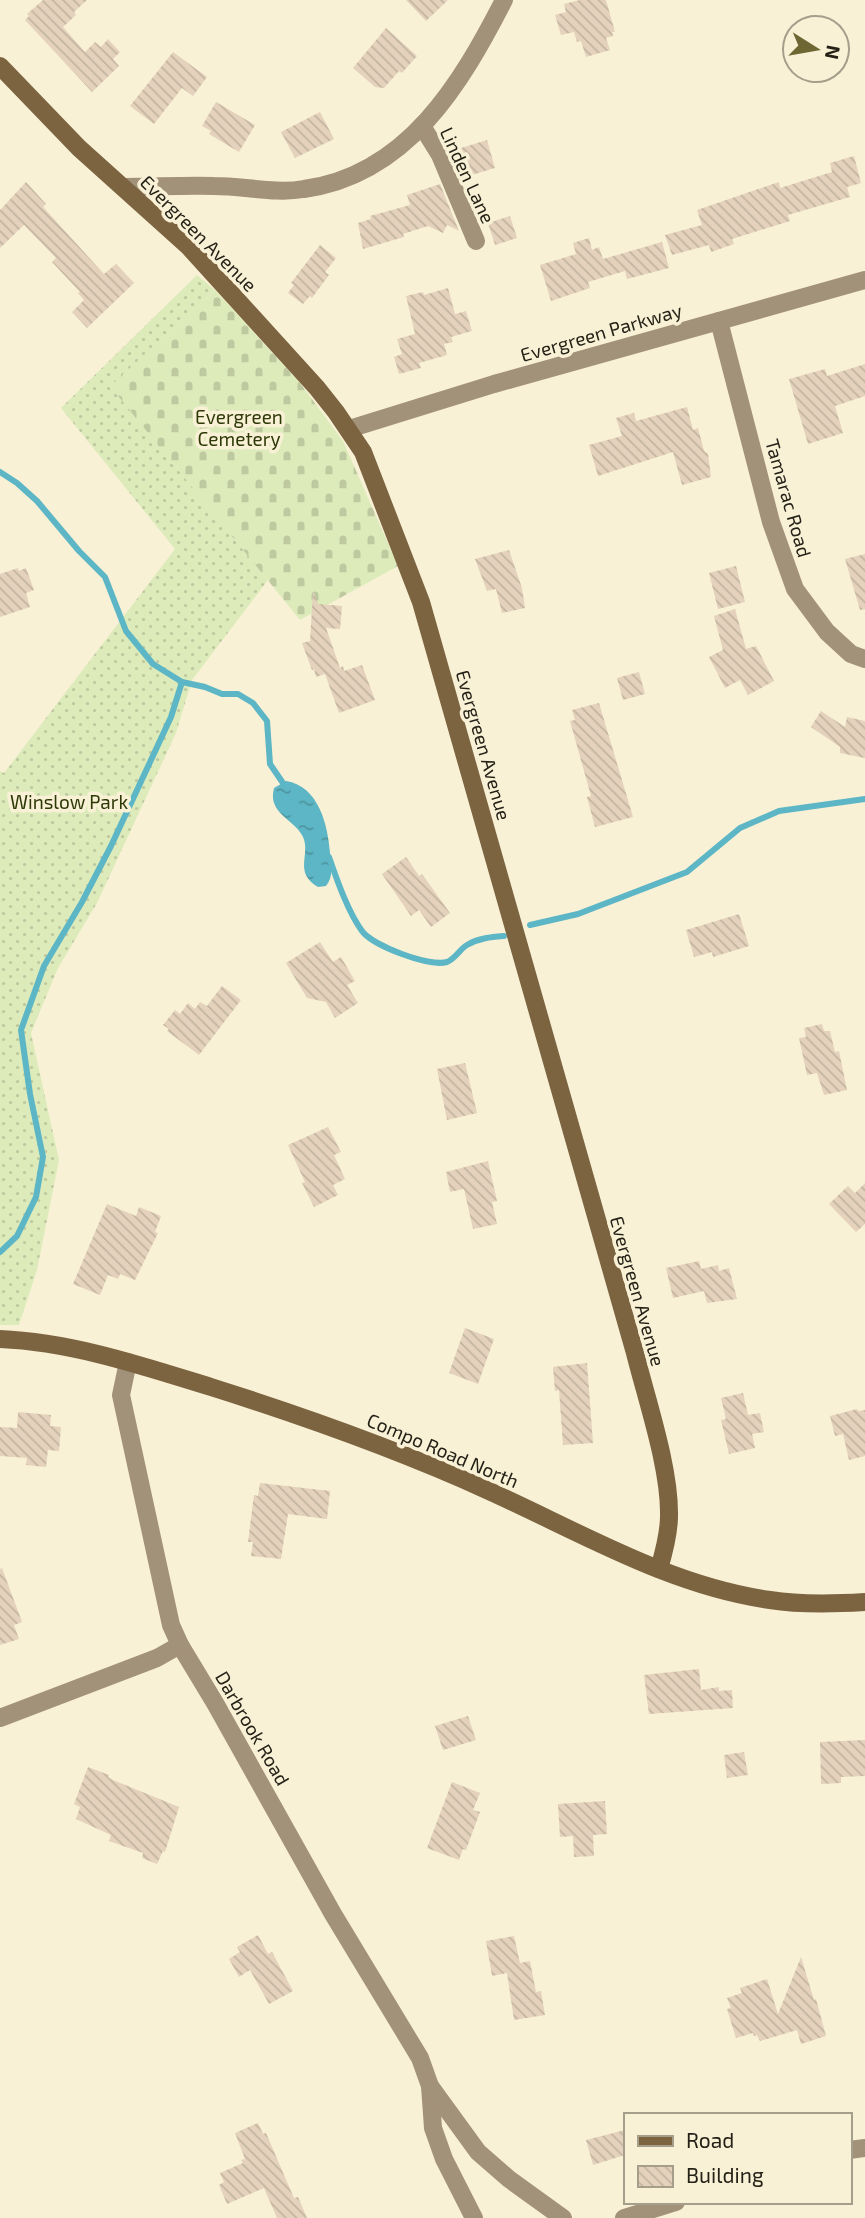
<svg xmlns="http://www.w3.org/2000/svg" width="865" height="2218" font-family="'Exo 2',sans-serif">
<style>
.grass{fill:url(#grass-dots)}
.cemetery{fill:url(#cemetery-stones)}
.water{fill:url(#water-ripples)}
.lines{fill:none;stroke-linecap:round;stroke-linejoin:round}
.stream{stroke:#5db6c5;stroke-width:6}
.building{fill:url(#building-back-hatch)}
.minor{stroke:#a3927a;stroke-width:18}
.secondary{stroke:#7c6441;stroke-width:18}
.labels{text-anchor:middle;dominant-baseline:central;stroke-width:7;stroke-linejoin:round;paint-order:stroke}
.street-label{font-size:19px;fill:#242117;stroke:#f9f1d6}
.park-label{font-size:19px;fill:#2e3907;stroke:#f9f1d6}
</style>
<defs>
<pattern id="grass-dots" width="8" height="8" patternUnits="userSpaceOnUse" patternTransform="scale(1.75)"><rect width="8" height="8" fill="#ddebbb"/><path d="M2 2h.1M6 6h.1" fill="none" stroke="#bec9a0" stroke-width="1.8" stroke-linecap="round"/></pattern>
<pattern id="cemetery-stones" width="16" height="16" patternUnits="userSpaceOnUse" patternTransform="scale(1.75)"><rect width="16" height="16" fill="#ddebbb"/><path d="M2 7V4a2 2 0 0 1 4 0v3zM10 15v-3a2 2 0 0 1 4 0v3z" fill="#bec9a0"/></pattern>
<pattern id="water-ripples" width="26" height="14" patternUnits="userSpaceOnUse" patternTransform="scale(1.75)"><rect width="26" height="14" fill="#5db6c5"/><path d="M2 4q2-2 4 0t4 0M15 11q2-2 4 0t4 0" fill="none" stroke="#4d949f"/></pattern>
<pattern id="building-back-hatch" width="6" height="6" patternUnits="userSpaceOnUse" patternTransform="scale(1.75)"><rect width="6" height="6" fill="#e4d2bc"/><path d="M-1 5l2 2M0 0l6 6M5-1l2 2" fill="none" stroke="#c3b4a1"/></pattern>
</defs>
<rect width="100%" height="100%" fill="#f9f1d6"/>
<path class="grass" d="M197,275l18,15 -104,96 157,194 -76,100 -16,53 -79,170 -39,65 -27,65 28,127 -22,110 -18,55h-19v-554l4,2 171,-224 -114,-141z"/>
<path class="cemetery" d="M215,290l85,93 43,58 55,125 -98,54 -190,-234z"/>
<path class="water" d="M286,781c33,5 42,45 44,72 1,13 4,23 -4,33l-8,1c-25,-15 -7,-32 -15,-50 -8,-18 -36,-23 -29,-49z"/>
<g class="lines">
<g class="stream">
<path d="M0,472l17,11 20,18 42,50 26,26 21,54 27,33 29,18 23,5 17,7h16l15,9 14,18 3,43 15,22"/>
<path d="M329,857c8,23 19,55 33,74 11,15 67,36 85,31 8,-3 13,-13 20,-17 12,-7 25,-8 37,-9"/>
<path d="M530,925l48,-11 109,-42 53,-44 39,-17 86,-12"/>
<path d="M0,1252l17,-16 19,-39 7,-40 -13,-63 -9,-64 23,-64 38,-64 29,-56 60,-129 11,-35"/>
</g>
</g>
<g class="building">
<path d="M43,0h44l-13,12 2,3 -13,12 22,25 10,-10 6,5 7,-8 12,13 -7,7 6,7 -27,26 -67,-72 4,-4 -2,-2z"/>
<path d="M406,0h42l-22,21z"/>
<path d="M580,0h26l9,32h-3l1,4 -7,2 4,12 -24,7 -5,-16 -4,1 -3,-10 -13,3 -6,-20 11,-3 -2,-8z"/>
<path d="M386,28l31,28 -15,17 -3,-2 -15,17 -9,-1 -22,-19z"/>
<path d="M173,52l34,25 -14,19 -11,-8 -28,36 -24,-18z"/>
<path d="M216,102l39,23 -16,27 -30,-18 2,-3 -9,-5z"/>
<path d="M320,112l14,27 -39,19 -14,-26z"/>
<path d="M487,140l8,28 -33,10 -7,-24 8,-2 -2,-4z"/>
<path d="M854,156l7,27 -14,4 3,10 -62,18 2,6 -58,18 2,5 -23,8 -2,-7 -37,10 -7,-20 37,-10 -5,-15 82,-28 1,6 52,-16 -2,-9z"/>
<path d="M26,182l20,22 -3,3 61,67 12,-10 18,19 -47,45 -15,-16 12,-12 -6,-7 2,-1 -28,-30 4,-4 -32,-33 -24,23v-38z"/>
<path d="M440,184l19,47 -12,-6 -4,8 -15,-7 -25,8 1,3 -41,12 -5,-26 13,-4 -1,-3 40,-11 -3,-10z"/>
<path d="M510,216l7,22 -22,7 -7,-22z"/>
<path d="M589,238l3,12 7,-3 4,12 59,-17 7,26 -42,11 -2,-8 -37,11 2,6 -39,13 -11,-36 36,-11 -3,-11z"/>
<path d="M320,245l16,13 -11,14 4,3 -17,23 -2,-2 -7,8 -15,-11 6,-8 -3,-2z"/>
<path d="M448,288l7,26 11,-3 6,20 -21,6 2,5 -9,2 3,11 -28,8 2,5 -22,6 -5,-17 8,-3 -5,-15 18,-5 -9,-38 17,-4 1,3z"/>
<path d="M865,364v32l-30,10 8,27 -35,11 -19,-65 36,-10 2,7z"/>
<path d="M687,407l6,23 5,-2 6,23 4,3 3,23 -29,8 -9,-33 -75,24 -9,-31 33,-9 -6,-18 18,-5 2,8z"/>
<path d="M509,550l13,38 3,20 -23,5 -6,-24 -9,2 -12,-32z"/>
<path d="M865,554v55l-5,1 -15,-51z"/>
<path d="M736,566l9,36 -27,7 -9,-36z"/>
<path d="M18,568l1,3 7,-3 8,22 -8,3 4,14 -30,10v-43z"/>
<path d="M313,591l5,13 24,2 -2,23 -14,-1 14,40 3,-2 1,5 18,-6 13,35 -36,13 -14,-39 3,-1 -12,4 -2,-8 -2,1 -10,-27 8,-2z"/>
<path d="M735,609l11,40 10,-3 18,35 -26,14 -8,-15 -15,8 -16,-31 14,-7 -9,-34z"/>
<path d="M639,672l6,22 -22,6 -6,-22z"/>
<path d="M599,703l34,114 -38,10 -8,-30 4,-1 -21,-75 5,-1 -3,-10z"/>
<path d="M821,711l24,16 2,-10 18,4v37l-25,-5v-6l-29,-20z"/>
<path d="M406,857l13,19 3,-2 28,39 -19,14 -12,-17 -8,6 -29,-42z"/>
<path d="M739,914l10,32 -36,11 -1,-5 -18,5 -8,-27z"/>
<path d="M320,942l13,20 8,-5 14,24 -8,4 11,18 -23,15 -9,-16 -19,-4 -21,-35z"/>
<path d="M222,986l19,14 -42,55 -32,-24 2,-2 -6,-4 12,-15 5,4 8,-11 7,6 5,-7 7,4z"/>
<path d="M822,1024l2,7h6l5,21 4,-1 8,39 -23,5 -7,-22 -10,2 -8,-37 7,-1 -2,-9z"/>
<path d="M465,1063l12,50 -30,7 -10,-51z"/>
<path d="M328,1127l13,25 -7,3 11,24 -12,6 5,10 -24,12 -12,-24 3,-1 -17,-37z"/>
<path d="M488,1161l9,40 -5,1 5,22 -24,5 -9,-40 -14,3 -4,-20z"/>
<path d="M865,1183v41l-9,8 -27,-28 19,-18 7,7z"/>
<path d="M107,1204l29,12 3,-9 22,9 -6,16 3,1 -23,47 -15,-6 -2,5 -10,-4 -8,20 -27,-11z"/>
<path d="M699,1261l2,8 17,-4 1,6 10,-3 8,31 -30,4 -3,-12 -31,7 -7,-30z"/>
<path d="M465,1328l29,11 -16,45 -29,-11z"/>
<path d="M587,1363l6,80 -30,2 -4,-55 -4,1 -2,-24z"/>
<path d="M743,1393l5,22 12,-2 4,19 -12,2 3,14 -26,6 -8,-34 5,-1 -5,-21z"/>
<path d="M857,1409l1,2 7,-1v46l-16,4 -6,-26 -8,2 -5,-20z"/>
<path d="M18,1412l33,3 -1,11 11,1 -2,24 -11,-1 -2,17 -20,-2 1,-7 -27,-2v-29l17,1z"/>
<path d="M260,1483l70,8 -3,28 -39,-5 -7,45 -30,-3 2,-14h-5l6,-47 4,1z"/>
<path d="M2,1568l20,54 -8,3 5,14 -19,6v-76z"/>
<path d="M699,1669l2,21 18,-3v4l13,-1 1,18 -84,6 -5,-39z"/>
<path d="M468,1716l8,24 -33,10 -8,-24z"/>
<path d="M865,1740v36l-24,1v6l-20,1 -1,-42z"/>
<path d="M744,1752l4,23 -21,3 -3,-23z"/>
<path d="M88,1767l21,8 -1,2 5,3 66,27 -14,45 -2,-1 -6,13 -15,-6 1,-5 -34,-12 2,-6 -35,-16 4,-12 -6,-3z"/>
<path d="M452,1782l28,11 -7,17 7,2 -14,38 -3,-1 -4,11 -32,-12z"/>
<path d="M605,1801l2,33 -14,1 1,21 -20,1 -1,-21 -13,1 -2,-33z"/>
<path d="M258,1935l10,19 4,-2 21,39 -24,13 -19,-34 -11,7 -10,-18 11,-7 -3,-5z"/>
<path d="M514,1936l6,27 10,-2 6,31 5,-1 4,24 -31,5 -7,-47 -15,3 -6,-35z"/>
<path d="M801,1957l13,43 2,-1 10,37 -25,8 -4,-14 -37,11 -3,-6 -3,1 -1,-3 -17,5 -9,-29 4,-1 -4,-10 15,-5 -2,-5 27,-9 11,35z"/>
<path d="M258,2123l5,11 3,-1 28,65 4,-1 9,21h-30l-13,-30 -37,16 -8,-19 5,-3 -4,-9 23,-10 -2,-3 4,-1 -10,-26z"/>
<path d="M625,2130v25l-32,10 -7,-25z"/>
</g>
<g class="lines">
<g class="minor">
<path d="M422,126l18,29 36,86"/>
<path d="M124,187c30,0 60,-2 90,-1 30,0 61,8 90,3 103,-14 157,-105 200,-189"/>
<path d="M719,321l52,201 24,67 32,43 24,22 14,5"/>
<path d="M349,429l145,-45 371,-104"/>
<path d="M128,1362l-7,33 50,230 9,20 35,58 118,211 87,144 10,28 3,42 11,31 30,59"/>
<path d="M0,1718l157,-60 23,-13"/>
<path d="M430,2086l48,66 31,27 54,39"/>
<path d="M849,2150l16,-2"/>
<path d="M624,2218l52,-16"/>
</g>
<g class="secondary">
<path d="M0,66l79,82 109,98 129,142 19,24 27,40 58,150 214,751c12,48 35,115 34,163 0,18 -5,36 -10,53"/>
<path d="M0,1339c72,3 143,27 211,48 95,30 188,63 278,104 91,41 181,95 281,109 31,5 63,4 95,2"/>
</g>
</g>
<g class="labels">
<g class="street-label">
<text transform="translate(468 175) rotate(65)">Linden Lane</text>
<text transform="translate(199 233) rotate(45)">Evergreen Avenue</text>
<text transform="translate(601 332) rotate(-16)">Evergreen Parkway</text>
<text transform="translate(789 498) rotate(74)">Tamarac Road</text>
<text transform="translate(484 745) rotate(74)">Evergreen Avenue</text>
<text transform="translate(638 1291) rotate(74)">Evergreen Avenue</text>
<text transform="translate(443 1450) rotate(23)">Compo Road North</text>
<text transform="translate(253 1728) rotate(60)">Darbrook Road</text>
</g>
<g class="park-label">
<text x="239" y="416">Evergreen<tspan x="239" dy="22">Cemetery</tspan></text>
<text x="69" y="801">Winslow Park</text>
</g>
</g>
<rect x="624" y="2113" width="228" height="91" fill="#f9f1d6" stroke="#a49e8a" stroke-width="2"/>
<rect x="638" y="2136" width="35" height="10" fill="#7c6441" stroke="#a49e8a" stroke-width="2"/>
<text x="686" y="2148" font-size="21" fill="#242117">Road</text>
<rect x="638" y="2166" width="35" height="21" fill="url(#building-back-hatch)" stroke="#a49e8a" stroke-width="2"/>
<text x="686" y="2183" font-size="21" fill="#242117">Building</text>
<g transform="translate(816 49) rotate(101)"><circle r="33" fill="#f9f1d6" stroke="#a49e8a" stroke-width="2"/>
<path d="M0-5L12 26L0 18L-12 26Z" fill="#6e6733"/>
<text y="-10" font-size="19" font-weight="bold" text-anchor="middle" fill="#242117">N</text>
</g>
</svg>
